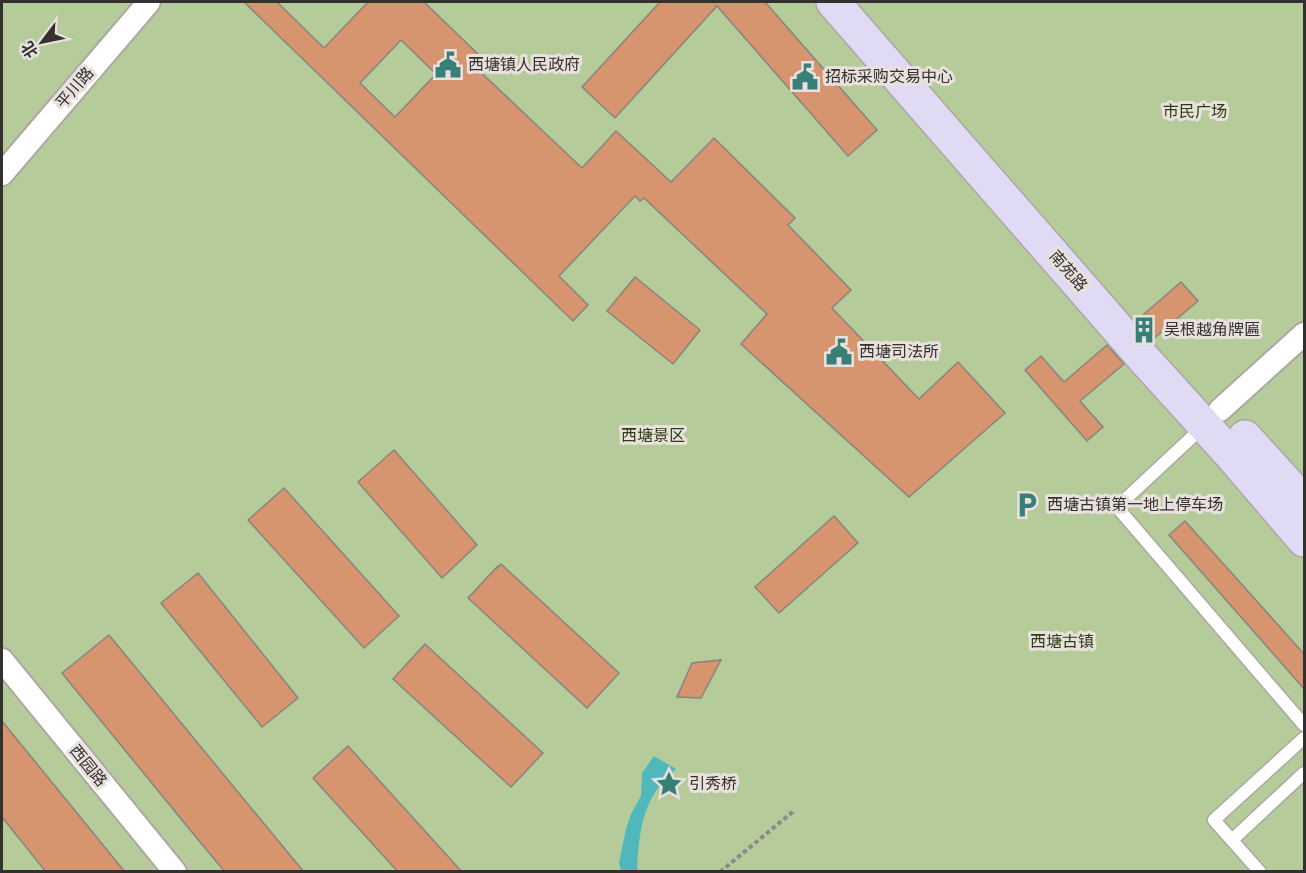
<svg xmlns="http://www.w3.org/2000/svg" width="1306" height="873" font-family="'Nunito Sans','Noto Sans SC',sans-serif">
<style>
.green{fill:#b5cb9a}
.water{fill:#50b7bc}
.building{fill:#d6956e;stroke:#89837f;stroke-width:1.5;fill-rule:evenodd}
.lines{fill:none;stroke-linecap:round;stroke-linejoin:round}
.lane-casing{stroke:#ada7a4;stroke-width:15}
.street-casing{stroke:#ada7a4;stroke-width:26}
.secondary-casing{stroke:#ada7a4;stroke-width:36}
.path{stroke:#8e8a87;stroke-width:4;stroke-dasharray:4.5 3;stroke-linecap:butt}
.lane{stroke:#fff;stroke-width:12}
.street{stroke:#fff;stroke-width:22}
.secondary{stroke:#e0daf4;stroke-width:33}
.labels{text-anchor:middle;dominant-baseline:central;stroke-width:6;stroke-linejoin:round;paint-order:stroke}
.poi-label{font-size:16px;fill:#33312f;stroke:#e8e1de;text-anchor:start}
.street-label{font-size:16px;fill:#33312f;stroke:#e8e1de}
.park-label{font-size:16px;fill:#2b3e0e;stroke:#e8e1de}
</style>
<rect width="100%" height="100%" fill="#e8e1de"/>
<path class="green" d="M2,2h1302v869l-1302,1z"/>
<path class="water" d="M654,756l22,13c-33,28 -36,57 -39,98l1,4h-17l-2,-8 7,-34 5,-15 10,-18 1,-23z"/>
<g class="building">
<path d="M244,2h33l47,46 44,-46h56l55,53 -8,8 111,105 34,-37 55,51 43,-44 81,80 -7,7 63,65 -19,18 87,91 39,-37 47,51 -96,84 -168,-153 26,-30 -123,-116 -4,3 -5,-5 -76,80 29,29 -15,16zM401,40l35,34 -41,43 -35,-34z"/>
<path d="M660,2h105l112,128 -29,26 -131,-150 -102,112 -33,-31z"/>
<path d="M635,277l65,53 -27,34 -66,-53z"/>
<path d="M1181,282l17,19 -46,39 -16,-19z"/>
<path d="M1107,345l17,19 -44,37 23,26 -16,14 -62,-71 16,-14 23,26z"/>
<path d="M394,450l83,95 -35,33 -84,-96z"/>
<path d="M284,488l115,128 -35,32 -116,-128z"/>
<path d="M834,516l24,27 -79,70 -24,-26z"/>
<path d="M1185,521l120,134v35l-136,-155z"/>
<path d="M501,564l118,109 -32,35 -119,-110 29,-31v1z"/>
<path d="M198,573l100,125 -36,29 -101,-124z"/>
<path d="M109,635l133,162 62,75h-79l-39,-47 -124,-152z"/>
<path d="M425,644l118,109 -32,34 -118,-108z"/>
<path d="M721,660l-20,38 -24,-1 15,-34z"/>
<path d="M2,721l123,151h-79l-44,-55z"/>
<path d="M348,746l114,126h-64l-85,-94z"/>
</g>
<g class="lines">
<g class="lane-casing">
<g id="lane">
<path d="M1204,426l-87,81 187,218"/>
<path d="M1232,840l72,-67"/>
<path d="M1260,872l-46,-52 90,-82"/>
</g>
</g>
<g class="street-casing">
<g id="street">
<path d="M2,174l147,-172"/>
<path d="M1220,410l84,-76"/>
<path d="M2,660l173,212"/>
</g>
</g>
<g class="secondary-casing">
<g id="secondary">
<path d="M833,2l312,358 88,97 71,83"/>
<path d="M1245,437l59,65"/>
</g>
</g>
<path class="path" d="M720,872l75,-62"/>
<use href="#lane" class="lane"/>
<use href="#street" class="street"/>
<use href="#secondary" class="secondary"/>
</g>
<defs>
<g id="civic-bare" transform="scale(2.07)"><path d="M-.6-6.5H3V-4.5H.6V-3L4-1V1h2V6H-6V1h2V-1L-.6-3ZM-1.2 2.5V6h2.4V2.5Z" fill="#387f78" stroke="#e8e1de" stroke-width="2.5" paint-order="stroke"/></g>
<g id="building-bare" transform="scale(2.07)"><path d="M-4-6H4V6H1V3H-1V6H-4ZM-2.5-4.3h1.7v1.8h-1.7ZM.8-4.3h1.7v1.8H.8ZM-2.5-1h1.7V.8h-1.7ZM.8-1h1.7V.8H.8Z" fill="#387f78" stroke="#e8e1de" stroke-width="2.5" paint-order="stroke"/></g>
<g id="parking-bare" transform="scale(2.07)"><path d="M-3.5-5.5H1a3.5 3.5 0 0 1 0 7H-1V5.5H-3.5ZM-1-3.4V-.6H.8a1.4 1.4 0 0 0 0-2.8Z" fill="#387f78" stroke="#e8e1de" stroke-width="2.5" paint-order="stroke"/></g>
<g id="sight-bare" transform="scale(2.07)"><path d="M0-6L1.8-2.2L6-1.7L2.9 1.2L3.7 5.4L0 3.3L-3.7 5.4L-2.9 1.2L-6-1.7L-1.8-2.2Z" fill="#387f78" stroke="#e8e1de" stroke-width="2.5" paint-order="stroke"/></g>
</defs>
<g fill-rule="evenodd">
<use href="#civic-bare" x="448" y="65"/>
<use href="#civic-bare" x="805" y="77"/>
<use href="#building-bare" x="1144" y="330"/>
<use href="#civic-bare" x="839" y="352"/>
<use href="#parking-bare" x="1027" y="505"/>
<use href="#sight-bare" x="669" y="784"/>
</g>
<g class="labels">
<g class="poi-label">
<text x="468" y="65">西塘镇人民政府</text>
<text x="825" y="77">招标采购交易中心</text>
<text x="1164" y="330">吴根越角牌匾</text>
<text x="859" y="352">西塘司法所</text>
<text x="1047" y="505">西塘古镇第一地上停车场</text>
<text x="689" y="784">引秀桥</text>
</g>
<g class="street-label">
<text transform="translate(75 88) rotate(-49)">平川路</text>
<text transform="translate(1068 271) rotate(49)">南苑路</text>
<text transform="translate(88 766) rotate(51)">西园路</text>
</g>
<g class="park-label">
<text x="1195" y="112">市民广场</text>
<text x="653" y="436">西塘景区</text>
<text x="1062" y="642">西塘古镇</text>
</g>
</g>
<rect width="1306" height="873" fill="none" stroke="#33312f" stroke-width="6"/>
<g transform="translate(42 42) rotate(238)" stroke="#e8e1de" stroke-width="4.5" paint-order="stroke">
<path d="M0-4.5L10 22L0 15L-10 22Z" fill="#33312f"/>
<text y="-9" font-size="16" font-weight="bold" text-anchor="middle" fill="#33312f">北</text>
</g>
</svg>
